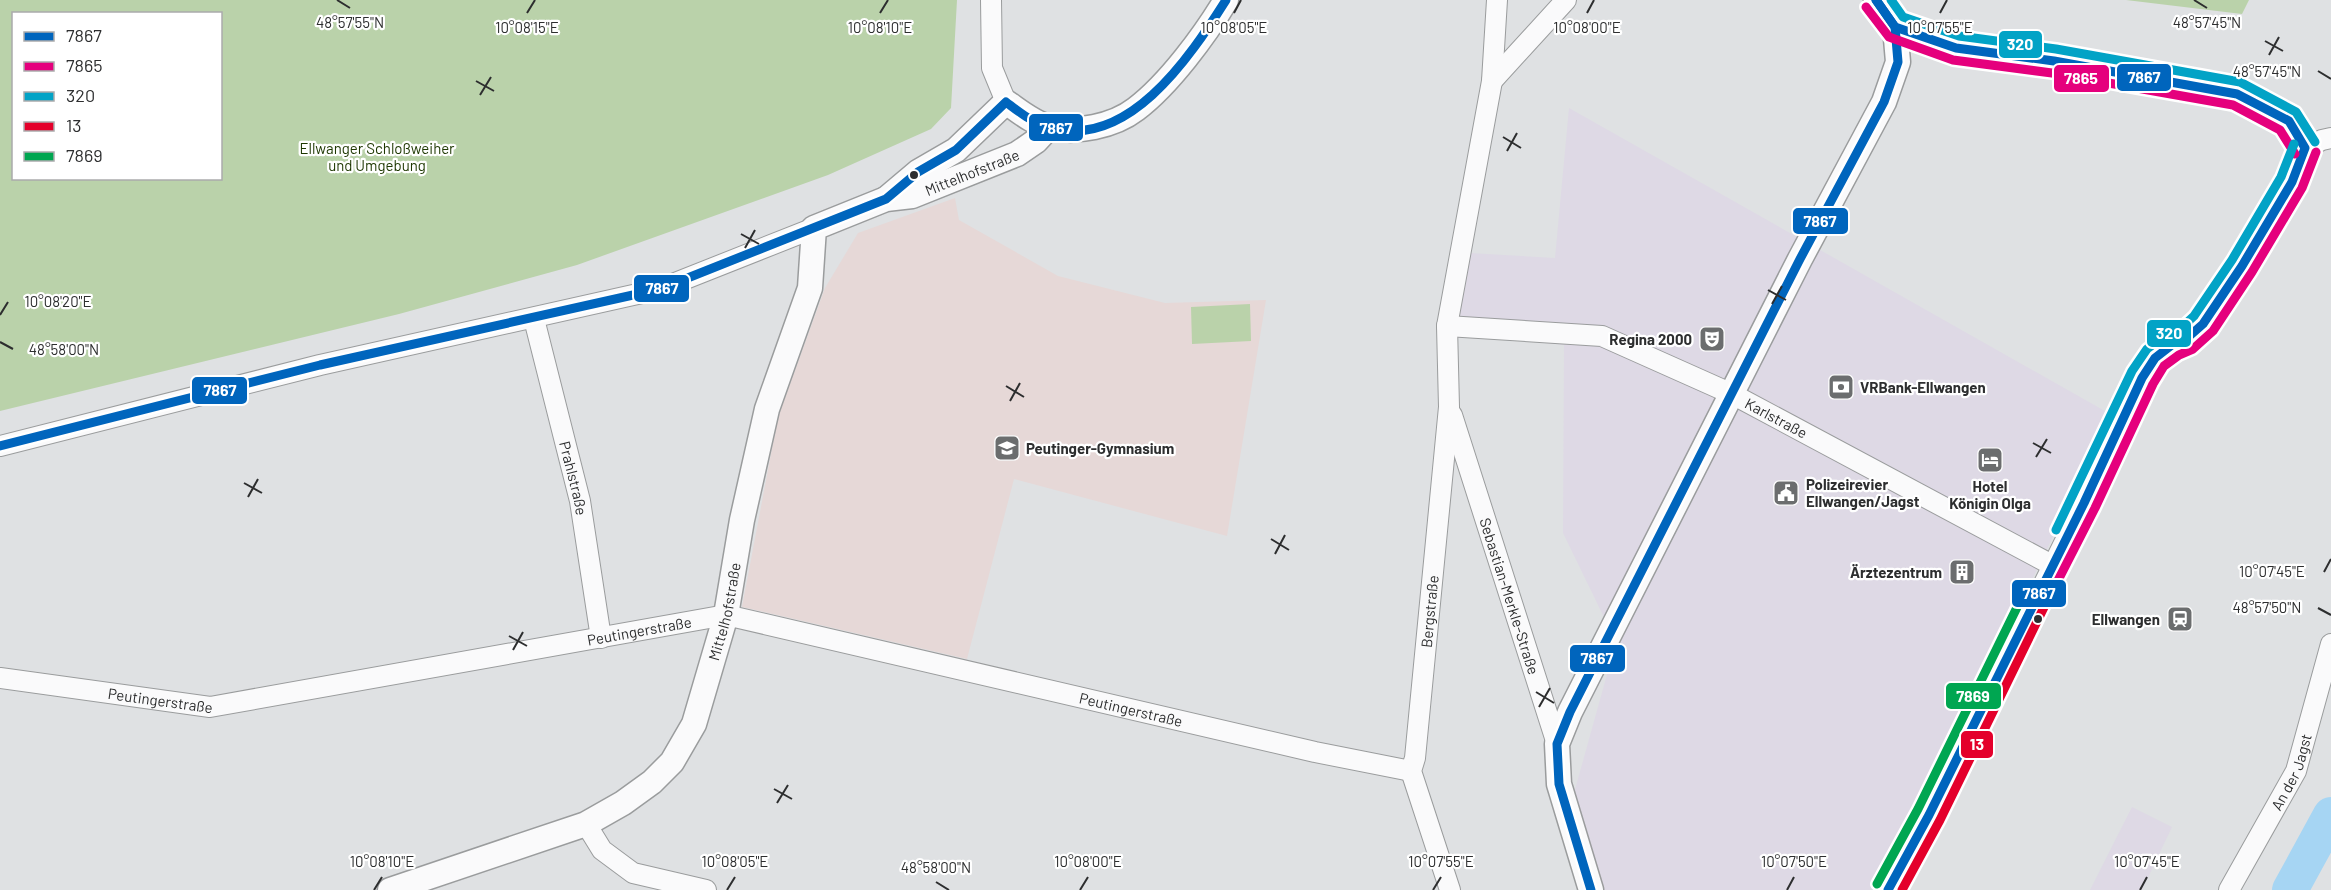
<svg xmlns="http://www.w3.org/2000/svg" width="2331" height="890" font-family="Barlow,sans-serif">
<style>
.commercial{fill:#ded9e5}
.education{fill:#e6d8d7}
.green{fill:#bad2aa;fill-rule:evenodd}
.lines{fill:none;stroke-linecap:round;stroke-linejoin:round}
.river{stroke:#a6d5f3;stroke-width:36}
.minor-casing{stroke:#9a9c9d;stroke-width:22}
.tertiary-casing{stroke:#9a9c9d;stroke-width:27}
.minor{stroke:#fafafb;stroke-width:20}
.tertiary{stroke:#fafafb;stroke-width:24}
.bus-1-casing{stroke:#fff;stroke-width:14}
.bus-2-casing{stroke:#fff;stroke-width:14}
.bus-3-casing{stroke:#fff;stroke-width:14}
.bus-4-casing{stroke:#fff;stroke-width:14}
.bus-5-casing{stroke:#fff;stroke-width:14}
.bus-1{stroke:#0065bd;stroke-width:9}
.bus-2{stroke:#e5007d;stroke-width:9}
.bus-3{stroke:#02a3c6;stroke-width:9}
.bus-4{stroke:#e4002b;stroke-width:9}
.bus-5{stroke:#00a651;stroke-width:9}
.ticks{fill:none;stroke:#2d2e2f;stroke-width:2}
.bus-dot{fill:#2d2e2f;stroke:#fff;stroke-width:2}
.labels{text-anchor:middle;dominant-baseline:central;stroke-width:4.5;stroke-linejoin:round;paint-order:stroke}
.park-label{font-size:15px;fill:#1d3700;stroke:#fff}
.street-label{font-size:15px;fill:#2d2e2f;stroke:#fff}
.poi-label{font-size:15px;font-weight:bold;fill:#2d2e2f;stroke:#fff;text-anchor:end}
.ticks-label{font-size:15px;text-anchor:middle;fill:#2d2e2f;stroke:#fff;stroke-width:4.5;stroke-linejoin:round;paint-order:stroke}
.line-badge{stroke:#fff;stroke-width:2}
.badge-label{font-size:16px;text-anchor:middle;font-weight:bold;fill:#fff}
</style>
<rect width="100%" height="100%" fill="#dfe1e3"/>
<g class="commercial">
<path d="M1569,108l543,307 -140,288 -95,187h-292l-19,-68 50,-180 -53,-109 1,-188 -122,-14 11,-79 102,6z"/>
<path d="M2132,807l40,20 -30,63h-52z"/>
</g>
<path class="education" d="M955,198l4,22 99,56 107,27 101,-3 -39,236 -213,-57 -47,180 -225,-52 36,-190 47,-129 33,-55z"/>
<g class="green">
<path d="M0,0h957l-6,108 -20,21 -103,46 -251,90 -178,49 -399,97zM14,14h206v164h-206z"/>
<path d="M2126,0h123l-7,14z"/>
<path d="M1250,304l1,37 -59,3 -1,-37z"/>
</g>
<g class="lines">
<path class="river" d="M2290,890l41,-75"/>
<g class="minor-casing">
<g id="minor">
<path d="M991,0l1,68 14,34"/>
<path d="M1895,27l61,21 98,13 183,33 52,27 16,27"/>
<path d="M1492,81l74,-81"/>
<path d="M2305,148l17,-8 9,-2"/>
<path id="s1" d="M534,319l46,182 21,137"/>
<path id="s2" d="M1447,326l155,10 130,58 320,171"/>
<path id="s3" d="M1452,415l105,329"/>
<path d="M0,446l320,-81 340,-76 154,-61"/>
<path id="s4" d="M0,678l210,29 516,-92 589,137 96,19"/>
<path d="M586,824l16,26 31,23 73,17"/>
<path id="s5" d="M1450,890l-39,-119 4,-13 34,-351 -2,-81 45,-245 5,-81"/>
<path d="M1888,890l41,-75 155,-312 58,-125 13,-20 18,-14 13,-5 17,-15 39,-58 50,-84 13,-34"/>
<path id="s6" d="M2229,890l67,-119 35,-127"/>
</g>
</g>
<g class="tertiary-casing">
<g id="tertiary">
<path d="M886,199l32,-27 38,-22 50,-48c13,9 27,21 43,25 27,7 65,-1 87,-18 33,-25 69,-74 90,-109"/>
<path id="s7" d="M390,890l196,-66 37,-21 29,-21 20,-20 22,-38 32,-109 16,-95 25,-111 43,-121 4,-60 72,-29 26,-3 105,-42 19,-13 13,-14"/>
<path d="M1591,890l-32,-106 -2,-40 13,-32 230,-453 84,-157 14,-40 -3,-35 -19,-27"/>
</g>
</g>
<use href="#minor" class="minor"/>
<use href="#tertiary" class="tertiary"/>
<g class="bus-1-casing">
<g id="bus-1">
<path d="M1876,0l19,27 61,21 98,13 183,33 52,27 16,27 -13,34 -50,84 -39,58 -17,15 -13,5 -18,14 -13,20 -58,125 -155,312 -41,75"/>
<path d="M0,446l320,-81 340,-76 226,-90 32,-27 38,-22 50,-48c12,9 24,19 39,24 81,28 145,-69 181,-126"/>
<path d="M1591,890l-32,-106 -2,-40 13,-32 230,-453 84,-157 14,-40 -3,-35 -19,-27"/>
</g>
</g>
<g class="bus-2-casing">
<g id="bus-2">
<path d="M1866,7l23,30 64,23 99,13 181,32 47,25 15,24"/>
<path d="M2049,598l46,-90 58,-124 11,-18 15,-11 14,-6 20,-18 39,-59 50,-84 14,-36"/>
</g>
</g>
<g class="bus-3-casing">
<g id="bus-3">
<path d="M1891,0l12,17 56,19 97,13 184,33 56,30 19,30"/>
<path d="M2056,530l76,-159 15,-22 20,-15 13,-5 14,-13 38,-56 49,-83 13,-33"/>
</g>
</g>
<g class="bus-4-casing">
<path id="bus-4" d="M1902,890l38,-70 109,-223"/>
</g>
<g class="bus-5-casing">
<path id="bus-5" d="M1877,884l41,-75 109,-222"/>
</g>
<use href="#bus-1" class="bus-1"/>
<use href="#bus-2" class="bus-2"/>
<use href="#bus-3" class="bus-3"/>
<use href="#bus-4" class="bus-4"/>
<use href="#bus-5" class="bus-5"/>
</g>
<path class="ticks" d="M337,0l13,8M2194,0l13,8M527,13l8,-13M880,13l8,-13M1234,13l7,-13M1587,13l7,-13M1940,13l7,-13M2265,41l18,10M2269,55l10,-18M2318,71l13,8M476,81l18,10M480,95l11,-18M1503,137l18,11M1507,151l10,-18M741,234l18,10M745,248l10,-18M1768,290l18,10M1772,304l10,-18M0,315l8,-13M0,342l13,7M1006,386l18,11M1010,401l10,-18M2033,443l18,10M2036,457l11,-18M244,483l18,10M248,497l10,-18M1271,539l18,11M1275,554l10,-19M2324,572l7,-13M2318,608l13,7M509,636l18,10M513,650l10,-18M1536,692l18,11M1539,707l11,-19M774,789l18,10M777,803l11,-18M936,882l13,8M374,890l8,-13M727,890l8,-13M1080,890l8,-13M1433,890l8,-13M1787,890l7,-13M2140,890l7,-13"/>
<defs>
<g id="theatre-square" transform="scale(1.35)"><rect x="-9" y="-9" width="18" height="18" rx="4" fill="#6b6d6e" stroke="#fff"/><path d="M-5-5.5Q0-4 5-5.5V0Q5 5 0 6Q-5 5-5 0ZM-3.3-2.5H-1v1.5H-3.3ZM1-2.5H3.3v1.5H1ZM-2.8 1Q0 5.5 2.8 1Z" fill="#fff"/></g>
<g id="bank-square" transform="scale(1.35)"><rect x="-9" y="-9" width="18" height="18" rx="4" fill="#6b6d6e" stroke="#fff"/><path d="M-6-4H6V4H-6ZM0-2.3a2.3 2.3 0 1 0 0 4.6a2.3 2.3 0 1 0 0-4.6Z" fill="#fff"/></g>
<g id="school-square" transform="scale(1.35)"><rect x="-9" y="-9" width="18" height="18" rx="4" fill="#6b6d6e" stroke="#fff"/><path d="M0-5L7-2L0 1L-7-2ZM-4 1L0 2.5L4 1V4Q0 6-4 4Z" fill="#fff"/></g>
<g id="hotel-square" transform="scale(1.35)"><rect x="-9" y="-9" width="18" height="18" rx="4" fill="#6b6d6e" stroke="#fff"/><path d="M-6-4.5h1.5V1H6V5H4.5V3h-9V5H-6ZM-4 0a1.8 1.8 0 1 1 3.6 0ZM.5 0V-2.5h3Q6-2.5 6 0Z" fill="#fff"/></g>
<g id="civic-square" transform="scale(1.35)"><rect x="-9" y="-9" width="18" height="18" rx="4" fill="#6b6d6e" stroke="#fff"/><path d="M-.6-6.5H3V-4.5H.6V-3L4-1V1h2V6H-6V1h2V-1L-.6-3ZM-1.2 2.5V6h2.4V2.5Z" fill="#fff"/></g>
<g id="building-square" transform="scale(1.35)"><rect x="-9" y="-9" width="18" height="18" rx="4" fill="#6b6d6e" stroke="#fff"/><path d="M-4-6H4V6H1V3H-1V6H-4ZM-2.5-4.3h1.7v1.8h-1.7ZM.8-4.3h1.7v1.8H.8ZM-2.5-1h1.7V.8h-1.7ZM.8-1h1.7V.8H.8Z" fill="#fff"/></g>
<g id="station-square" transform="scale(1.35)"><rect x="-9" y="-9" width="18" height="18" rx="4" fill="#6b6d6e" stroke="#fff"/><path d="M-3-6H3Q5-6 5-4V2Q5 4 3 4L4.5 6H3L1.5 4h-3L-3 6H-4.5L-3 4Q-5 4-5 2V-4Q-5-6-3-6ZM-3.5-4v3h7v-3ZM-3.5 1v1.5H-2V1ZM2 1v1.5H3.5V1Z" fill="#fff"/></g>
</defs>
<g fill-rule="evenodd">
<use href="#theatre-square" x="1712" y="339"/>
<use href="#bank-square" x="1841" y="387"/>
<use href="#school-square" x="1007" y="448"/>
<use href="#hotel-square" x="1990" y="460"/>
<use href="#civic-square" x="1786" y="493"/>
<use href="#building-square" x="1962" y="572"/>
<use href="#station-square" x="2180" y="619"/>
</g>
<g class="bus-dot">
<circle cx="914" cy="175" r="5"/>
<circle cx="2038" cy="619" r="5"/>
</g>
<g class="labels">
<g class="park-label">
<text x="377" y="148">Ellwanger Schloßweiher<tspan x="377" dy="17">und Umgebung</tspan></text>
</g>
<g class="street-label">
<text stroke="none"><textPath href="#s7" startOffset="1038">Mittelhofstraße</textPath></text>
<text stroke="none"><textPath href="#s2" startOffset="348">Karlstraße</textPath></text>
<text stroke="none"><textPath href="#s1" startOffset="164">Prahlstraße</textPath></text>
<text stroke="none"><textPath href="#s3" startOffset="190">Sebastian-Merkle-Straße</textPath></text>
<text stroke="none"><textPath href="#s5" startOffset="286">Bergstraße</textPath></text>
<text stroke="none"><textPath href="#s7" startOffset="474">Mittelhofstraße</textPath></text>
<text stroke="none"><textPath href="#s4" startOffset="648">Peutingerstraße</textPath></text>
<text stroke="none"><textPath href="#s4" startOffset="162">Peutingerstraße</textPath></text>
<text stroke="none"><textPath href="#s4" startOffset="1152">Peutingerstraße</textPath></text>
<text stroke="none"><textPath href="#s6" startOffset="134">An der Jagst</textPath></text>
</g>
<g class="poi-label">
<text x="1692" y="339">Regina 2000</text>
<text x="1860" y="387" text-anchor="start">VRBank-Ellwangen</text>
<text x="1026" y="448" text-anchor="start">Peutinger-Gymnasium</text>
<text x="1806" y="484" text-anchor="start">Polizeirevier<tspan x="1806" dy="17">Ellwangen/Jagst</tspan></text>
<text x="1990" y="486" text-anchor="middle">Hotel<tspan x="1990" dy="17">Königin Olga</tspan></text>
<text x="1942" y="572">Ärztezentrum</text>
<text x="2160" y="619">Ellwangen</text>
</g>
</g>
<g class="ticks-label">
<text x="350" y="28">48°57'55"N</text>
<text x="2207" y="28">48°57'45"N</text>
<text x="880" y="33">10°08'10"E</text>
<text x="1587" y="33">10°08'00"E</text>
<text x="1940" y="33">10°07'55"E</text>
<text x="527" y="33">10°08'15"E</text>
<text x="1234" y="33">10°08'05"E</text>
<text x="2267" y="77">48°57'45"N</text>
<text x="58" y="307">10°08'20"E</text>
<text x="64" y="355">48°58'00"N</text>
<text x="2272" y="577">10°07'45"E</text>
<text x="2267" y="613">48°57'50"N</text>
<text x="382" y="867">10°08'10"E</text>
<text x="735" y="867">10°08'05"E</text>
<text x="1088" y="867">10°08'00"E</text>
<text x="1441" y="867">10°07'55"E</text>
<text x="1794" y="867">10°07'50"E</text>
<text x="2147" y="867">10°07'45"E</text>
<text x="936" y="873">48°58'00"N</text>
</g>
<g class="line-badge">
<rect x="1998" y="30" width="45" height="29" rx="6" fill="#02a3c6"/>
<rect x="2116" y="63" width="56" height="29" rx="6" fill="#0065bd"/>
<rect x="2053" y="64" width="57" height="29" rx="6" fill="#e5007d"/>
<rect x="1028" y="113" width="56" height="29" rx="6" fill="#0065bd"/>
<rect x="1792" y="207" width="57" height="28" rx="6" fill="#0065bd"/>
<rect x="633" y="274" width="57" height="29" rx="6" fill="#0065bd"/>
<rect x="2146" y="319" width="46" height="29" rx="6" fill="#02a3c6"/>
<rect x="191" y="376" width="57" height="29" rx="6" fill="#0065bd"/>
<rect x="2011" y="579" width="56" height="29" rx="6" fill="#0065bd"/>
<rect x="1569" y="644" width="57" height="29" rx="6" fill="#0065bd"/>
<rect x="1945" y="682" width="57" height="28" rx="6" fill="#00a651"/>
<rect x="1960" y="730" width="34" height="29" rx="6" fill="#e4002b"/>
</g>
<g class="badge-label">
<text x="2020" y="50">320</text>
<text x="2144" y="83">7867</text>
<text x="2081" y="84">7865</text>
<text x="1056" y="134">7867</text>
<text x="1820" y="227">7867</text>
<text x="662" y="294">7867</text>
<text x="2169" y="339">320</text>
<text x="220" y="396">7867</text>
<text x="2039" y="599">7867</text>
<text x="1597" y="664">7867</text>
<text x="1973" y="702">7869</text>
<text x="1977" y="750">13</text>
</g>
<rect x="12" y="12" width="210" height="168" fill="#ffffff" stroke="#ababac" stroke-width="1.5"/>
<rect x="24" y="32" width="30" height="9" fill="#0065bd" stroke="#ababac" stroke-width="1.5"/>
<text x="66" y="42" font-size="18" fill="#2d2e2f">7867</text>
<rect x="24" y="62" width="30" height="9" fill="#e5007d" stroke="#ababac" stroke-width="1.5"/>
<text x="66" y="72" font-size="18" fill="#2d2e2f">7865</text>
<rect x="24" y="92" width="30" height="9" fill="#02a3c6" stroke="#ababac" stroke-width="1.5"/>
<text x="66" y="102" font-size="18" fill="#2d2e2f">320</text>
<rect x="24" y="122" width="30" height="9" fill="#e4002b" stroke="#ababac" stroke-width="1.5"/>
<text x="66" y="132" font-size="18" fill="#2d2e2f">13</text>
<rect x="24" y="152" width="30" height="9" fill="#00a651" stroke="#ababac" stroke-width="1.5"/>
<text x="66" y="162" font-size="18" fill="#2d2e2f">7869</text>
</svg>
